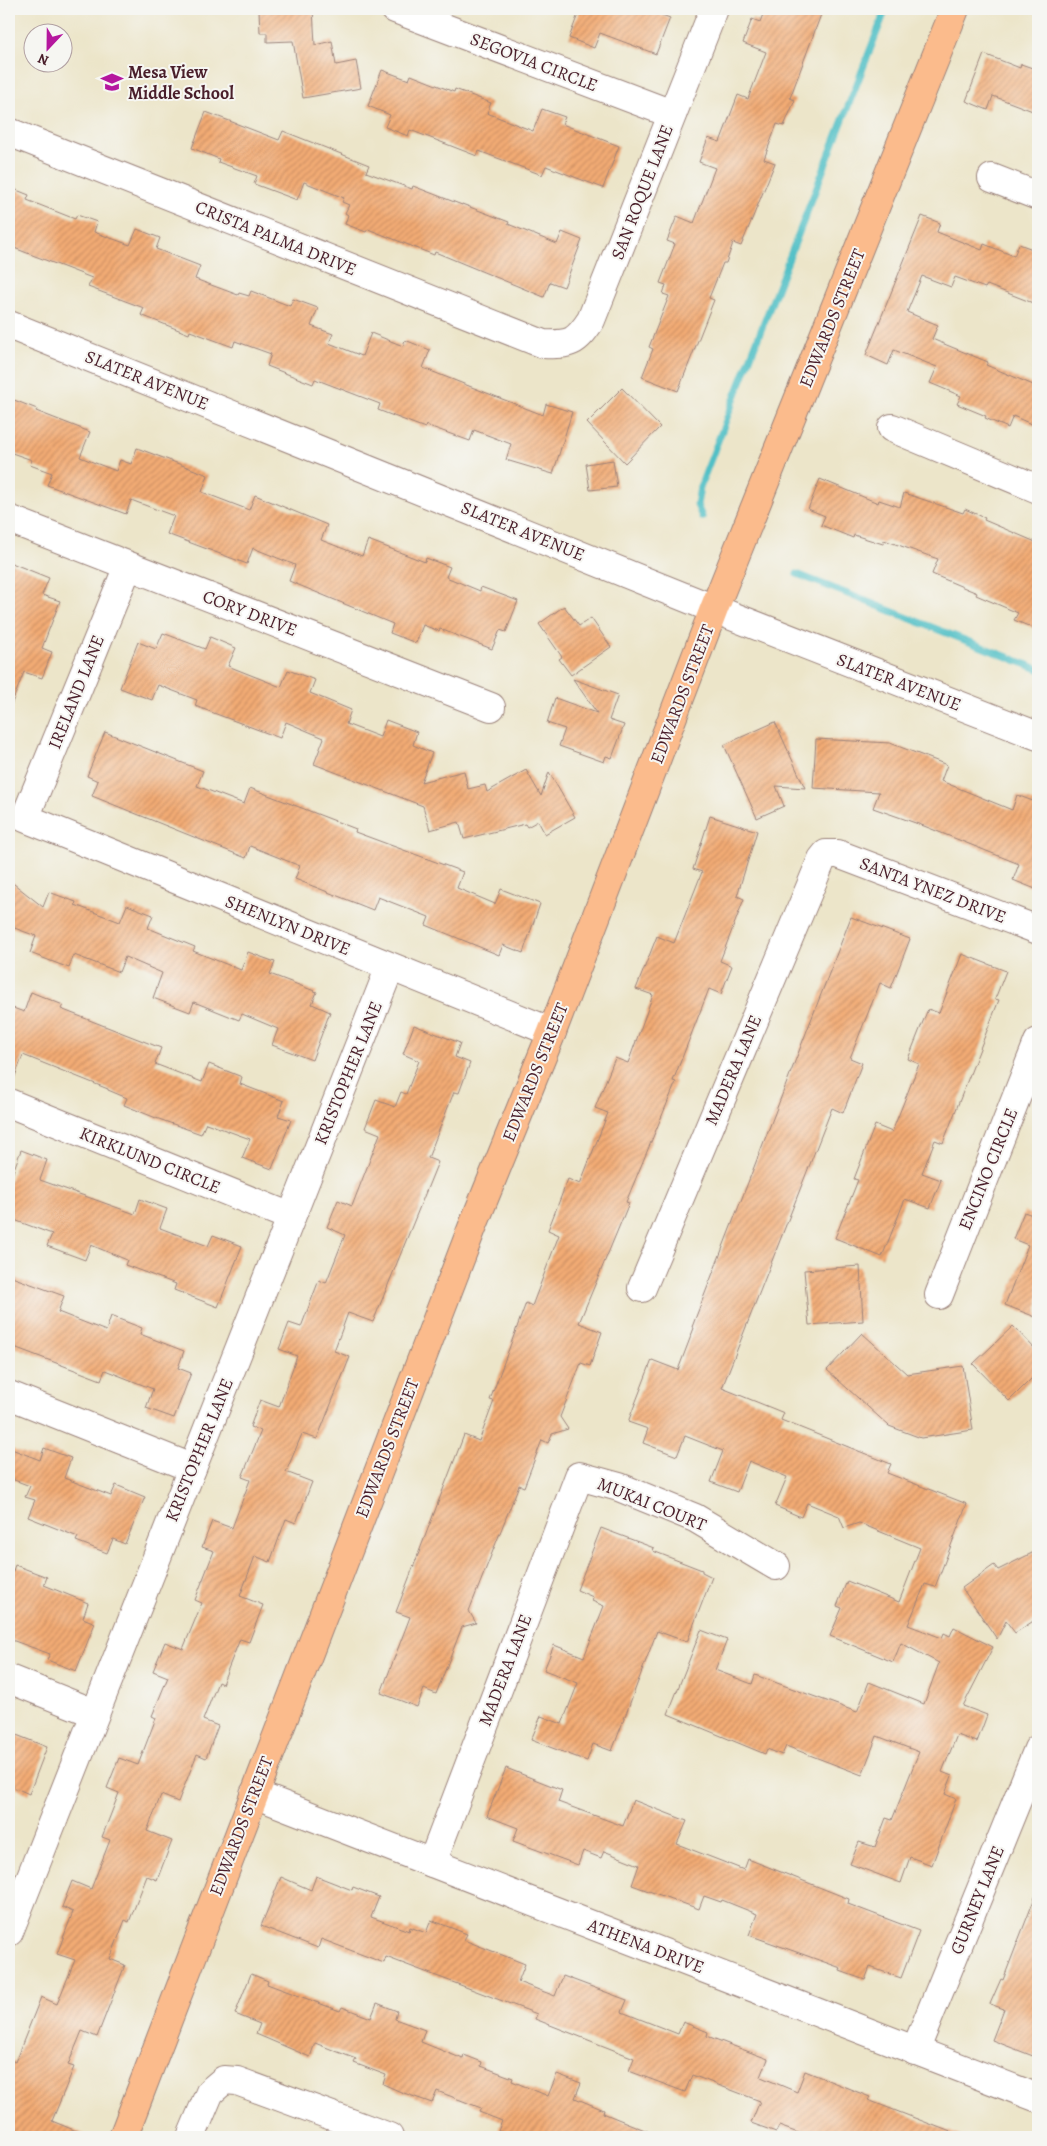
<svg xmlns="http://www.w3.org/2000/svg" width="1047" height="2146" font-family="Alegreya,serif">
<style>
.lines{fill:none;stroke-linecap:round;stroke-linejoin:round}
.stream{stroke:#51c0c6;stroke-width:7}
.building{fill:url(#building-hatch)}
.minor-casing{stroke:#9b827a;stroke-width:30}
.major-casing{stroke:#9b827a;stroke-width:30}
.minor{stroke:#fff;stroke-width:28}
.major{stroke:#fbbb8c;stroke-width:28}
.labels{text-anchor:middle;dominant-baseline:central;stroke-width:4;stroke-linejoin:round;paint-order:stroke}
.street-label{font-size:18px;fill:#4a1f2b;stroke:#f6f6f2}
.poi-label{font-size:18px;font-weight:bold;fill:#4a1f2b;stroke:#f6f6f2;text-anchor:start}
</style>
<defs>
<pattern id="building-hatch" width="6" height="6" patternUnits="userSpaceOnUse" patternTransform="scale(1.25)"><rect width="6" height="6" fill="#f3ac75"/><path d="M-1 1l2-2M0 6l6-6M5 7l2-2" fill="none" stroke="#c78b60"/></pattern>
</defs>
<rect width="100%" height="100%" fill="#f6f6f2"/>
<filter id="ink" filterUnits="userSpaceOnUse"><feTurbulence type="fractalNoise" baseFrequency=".02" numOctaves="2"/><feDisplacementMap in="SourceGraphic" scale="10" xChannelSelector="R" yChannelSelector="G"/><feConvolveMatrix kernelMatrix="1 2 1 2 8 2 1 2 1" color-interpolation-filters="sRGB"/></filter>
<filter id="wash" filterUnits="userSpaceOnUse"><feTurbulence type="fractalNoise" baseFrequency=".0096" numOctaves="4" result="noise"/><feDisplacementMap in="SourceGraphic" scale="20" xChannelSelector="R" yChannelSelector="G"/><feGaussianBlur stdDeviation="1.12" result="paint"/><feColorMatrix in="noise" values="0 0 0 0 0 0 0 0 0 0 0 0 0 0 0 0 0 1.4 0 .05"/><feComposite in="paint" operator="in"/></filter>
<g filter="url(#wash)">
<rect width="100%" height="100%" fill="#ece5c9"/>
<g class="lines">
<g class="stream">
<path d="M702,517l-5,-12 3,-18 186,-478"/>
<path d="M797,574l241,95"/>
</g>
</g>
<g id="blocks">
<g class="building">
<path d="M265,9h48l2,36 17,-4 4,24 20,-4 5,27 -58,10 -10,-57 -26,1v-9h-7l-1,-23 7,1z"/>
<path d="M580,9h66l24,9 -14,36 -56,-21 -6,15 -25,-10z"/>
<path d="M765,9h58l-33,89 5,2 -11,26 -7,-2 -13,35 11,4 -34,83 -8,-3 -7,20h-3l-14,35 5,2 -36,91 -36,-14 11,-28 -4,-2 20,-51 -6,-2 3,-9 -6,-2 15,-39 -8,-3 10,-25 17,7 21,-55 -16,-6 9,-24 12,4 18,-47 10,4 18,-47 -23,-9 9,-24 8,3z"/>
<path d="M984,54l36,14 1,-4 17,6v43l-45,-17 -5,14 -22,-9z"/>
<path d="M382,70l27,10 2,-5 43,17 1,-3 36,14 -4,10 46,18 9,-22 23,8 -3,7 57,22 -16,42 -57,-22 -4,9 -63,-24 -2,5 -67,-26 -2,6 -23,-9 5,-12 -22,-9z"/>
<path d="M206,112l73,28 4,-9 86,34 -3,7 46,17 1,-3 49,19v-1l47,18 -1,2 49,20 5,-12 20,8 -18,47 -14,-5 -6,15 -109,-45 -1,3 -66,-26 -2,3 -21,-8 3,-9 -3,-2 4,-8 -7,-3 2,-4 -40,-16 -7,18 -43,-16 3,-8 -39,-14 1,-3 -27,-11z"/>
<path d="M9,187l20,8 -2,5 48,19 2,-4 20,7 -3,10 36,13 7,-16 23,9 -4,11 44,17 -5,13 43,16 1,-2 10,3 2,-5 39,15 3,-7 25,9 -7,18 22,8 -4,9 33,13 9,-23 32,13 2,-6 25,10 -7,18 120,47 3,-11 26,8 -19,62 -47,-14 5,-16 -37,-14 -4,11 -44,-16 -1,3 -47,-18 2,-6 -65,-25 -2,5 -46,-18 4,-12 -36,-13 -2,6 -43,-16 -1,3 -48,-19 3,-7 -56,-21 4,-9 -83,-32z"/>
<path d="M922,216l18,7 -3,9 45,18 2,-6 30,12 5,-12 19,7v54l-51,-20 -2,3 -30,-11 -4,10 -29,-11 -15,36 31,13 -6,14 56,23 -2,3 52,22v40l-25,-11 -5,12 -23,-10 1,-2 -29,-12 4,-8 -31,-13 7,-16 -43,-17 -6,15 -22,-10z"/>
<path d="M622,388l38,39 -35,36 -38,-40z"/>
<path d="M9,398l28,11 -1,2 54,21 -10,25 36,14 4,-11 11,4 6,-16 71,27 -6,17 47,18 6,-15 72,30 -6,15 41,16 6,-16 57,22 1,-4 24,9 -4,10 34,14 1,-4 37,14 -12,31 -6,-2 -8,19 -52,-20 -1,2 -16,-6 -7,18 -26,-10 3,-9 -104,-43 6,-16 -42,-17 -6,16 -80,-30 7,-18 -43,-16 -5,14 -79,-29 5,-12 -22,-8 2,-5 -23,-8z"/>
<path d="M613,460l4,27 -27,3 -4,-26z"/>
<path d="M820,479l58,24 1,-3 21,7 4,-14 59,20 2,-4 20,9 -1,2 54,23v87l-24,-10 4,-7 -42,-18 1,-2 -45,-19 6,-15 -54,-19 -1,4 -29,-9 -1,3 -32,-13 4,-9 -17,-7z"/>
<path d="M9,562l40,16 -7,17 18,6 -18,47 10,4 -10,26 -18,-6 -14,36h-1z"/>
<path d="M564,606l15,20 12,-8 20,29 -40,28 -12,-16 3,-2 -23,-33z"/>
<path d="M163,633l42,16 5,-12 26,11 -8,18 53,21 7,-17 27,10 -5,13 41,17 -5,14 34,13 6,-17 31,12 -4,13 19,8 -11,29 43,-11 4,18 17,-4 2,7 39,-22 15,26 8,-24 26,45 -30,17 -7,-13 -11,6 -2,-3 -61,15 -5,-17 -29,8 -7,-24 -109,-42 10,-26 -38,-16 -6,16 -85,-32 2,-6 -39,-15 -6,15 -32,-12 18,-46 18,7z"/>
<path d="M573,679l45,16 -9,25 15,5 -12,33 -6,-2 -2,6 -45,-16 6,-17 -18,-6 8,-25 42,15z"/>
<path d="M775,722l30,66 -29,-2 8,20 -27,12 -33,-73z"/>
<path d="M105,732l98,39 -6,15 47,18 6,-16 106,41 -1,3 108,40 -6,16 38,16 6,-15 39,15 -17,49 -20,-8 -4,10 -73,-30 3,-8 -51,-20 -5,13 -78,-31 5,-13 -50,-20 -4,12 -154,-62 6,-15 -11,-5z"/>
<path d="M816,739l74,4 57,22 -6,16 71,29 5,-15 21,8v87l-25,-10 6,-16 -95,-38 -51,-18 6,-16 -66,-4z"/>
<path d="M710,816l47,15 -20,65 7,3 -24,62 12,5 -11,28 -12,-5 -36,92 3,1 -50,120 3,1 -50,120 23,9 -12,34 -9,-3 -21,54 8,12 -16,5 -4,9 -6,-3 -18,47 -5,-2 -50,126 7,12 -14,4 -26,67 -12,-5 -7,18 -36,-14 29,-76 -14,-5 68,-177 15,6 15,-40 -4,-1 36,-97 6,3 27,-71 -11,-5 20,-51 12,5 28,-71 -13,-5 20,-50 13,5 25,-68 -17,-6 21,-53 17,7 28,-71 -9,-3z"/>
<path d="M9,880l34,27 6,-15 27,10 -1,3 45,17 7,-17 26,10 -5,13 47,19 -2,4 48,19 7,-18 27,10 -5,12 47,18 -5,12 18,8 -18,48 -40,-15 6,-16 -36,-15 -3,6 -45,-18 -4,10 -37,-14 9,-25 -37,-16 -6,15 -45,-17 -5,13 -39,-15 6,-17 -27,-10z"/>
<path d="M851,917l59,22 -19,49 -11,-5 -30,75 12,5 -19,50 -11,-5 -110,280 62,25 -3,7 110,44 -4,9 80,31 -32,83 -10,-3 -17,41 34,13 2,-5 6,3 4,-9 39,20 -30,59 24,9 -10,27 -20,-7 -15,37 10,4 -7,18 11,5 -24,66 -22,-8 -9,26 -51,-19 9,-22 16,5 11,-29 6,2 27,-68 -42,-16 -15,39 -76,-29 -4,9 -15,-6 -2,5 -97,-40 33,-84 26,10 -12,30 37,14 3,-9 102,37 12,-30 55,22 15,-41 -38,-20 -8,19 -63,-26 12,-28 -5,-2 10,-25 52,21 21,-54 -61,-25 -15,5 -5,-12 -32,-13 -6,14 -26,-11 12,-29 -38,-16 -12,31 -26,-10 12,-31 -38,-15 -8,20 -34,-13 5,-14 -20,-7 24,-62 26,10 16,-42 -2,-1z"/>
<path d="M962,954l44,17 -11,28 4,1 -56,143 -8,-3 -13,33 19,7 -11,28 -25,-9 -23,58 -47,-19 23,-58 -4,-1 21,-54 17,7 27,-68 -11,-5 20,-50 11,4z"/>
<path d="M31,992l32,13 -2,4 100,39 -6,16 47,18 7,-18 33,13 -2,7 44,17 -6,15 13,4 -19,49 -30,-11 8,-19 -44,-16 -5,11 -45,-16 -32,-13 3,-7 -19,-8v-1l-85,-34 -12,32h-2v-69l4,-10 11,4z"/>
<path d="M414,1025l46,18 -5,14 15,6 -11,30 -5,-1 -26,66 10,4 -65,160 -25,-9 -14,38 16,6 -33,82 -15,-5 -16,38 26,10 -16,41 -10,-4 -16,43 -15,-6 -15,40 23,9 -14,37 -9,-3 -18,45 -4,-2 -15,38 15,6 -12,32 -9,-4 -19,48 -17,-7 -14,36 25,10 -15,39 -10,-4 -18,46 -4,-2 -15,39 15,6 -28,72 -15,-6 -14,34 6,2 -22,54 39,16h-82v-78l6,3 26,-65 16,7 18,-44 -18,-6 16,-42 -11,-5 10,-26 19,8 19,-49 -8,-3 17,-44 -12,-5 12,-30 19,7 18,-47 -4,-2 16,-39 -15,-6 12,-29 18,7 19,-46 -7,-3 19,-49 -12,-4 10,-26 20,7 18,-48 -8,-3 19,-46 -11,-4 10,-27 19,7 18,-51 -18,-7 10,-26 12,4 18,-47 7,3 19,-48 -18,-8 11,-27 14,6 28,-72 -15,-6 11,-28 19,7 6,-15 5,2 13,-33 -16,-7z"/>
<path d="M21,1150l26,10 -7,20 95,34 5,-15 27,10 -7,19 48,18 5,-11 29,11 -24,61 -44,-17 2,-6 -51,-19 2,-5 -36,-15 -6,15 -38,-14 5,-12 -43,-16v-35z"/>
<path d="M1024,1212l14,5v101l-33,-13 23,-60 -15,-6z"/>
<path d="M860,1266l3,55 -54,4 -5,-55z"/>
<path d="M9,1276l55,20 -6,16 48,19 5,-15 31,12 -2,6 44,17 -6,17 13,5 -17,45 -28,-10 7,-19 -48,-19 -4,10 -92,-35z"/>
<path d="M1013,1326l25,26v20l-29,29 -36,-37z"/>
<path d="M862,1333l45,41 56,-8 10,64 -52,8 -32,-12 -62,-56z"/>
<path d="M9,1448l31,12 4,-12 27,10 -7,20 47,18 5,-11 29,12 -20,47 -12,-5 -6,14 -31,-12 2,-4 -50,-20 7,-17 -10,-3 5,-11 -21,-8z"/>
<path d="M601,1528l53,20 -1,3 49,19v2l10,5 -25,65 -30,-11 -45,120 -19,-7 -6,17 -56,-21 10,-24 21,8 16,-41 -34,-13 10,-25 30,12 20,-51 -12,-5 1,-4 -16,-7z"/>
<path d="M1038,1550v68l-23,15 -9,-12 -9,18 -35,-51 32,-23 4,5z"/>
<path d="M15,1565l32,12 -3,8 44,18 -5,15 12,5 -19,48 -29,-11 3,-6 -41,-15v-57z"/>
<path d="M14,1734l33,13 -18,47 -20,-9v-49l4,2z"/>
<path d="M506,1768l56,22 -4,12 65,24 10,-26 54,21 -10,23 67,26 4,-11 101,40 -1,5 71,27 -18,47 -31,-11 -5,13 -25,-9 1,-3 -92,-33 8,-21 -35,-14 -1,2 -17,-6 -5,13 -67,-24 7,-20 -35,-14 -3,7 -18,-7 -5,14 -65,-24 5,-13 -31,-12z"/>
<path d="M316,1876l36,14 1,-3 26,10 -8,20 38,14 1,-4 16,6 5,-13 36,14 -3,6 61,24 -7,18 37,14 8,-20 64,24 -5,12 56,22 5,-12 25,10 -1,4 61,23 -7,18 36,15 8,-21 65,26 -2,3 93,36v1h-152l-30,-11 -3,6 -25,-9 9,-22 -68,-26 -7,17 -56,-21 5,-13 -99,-39 2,-5 -151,-57 -2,6 -63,-24 -3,9 -57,-22 20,-49 30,13z"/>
<path d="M1037,1892h1v166l-46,-18 12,-31 -14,-5 11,-25 2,1z"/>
<path d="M251,1974l17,7 -1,3 73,27 2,-4 29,11 6,-15 20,8 -2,8 30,11 -4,12 42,17 1,-4 18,7 -1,4 32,12 -1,3 36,15 9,-22 24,9 -6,15 29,12 -1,3 59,24h-147l-17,-6 4,-10 -23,-9 2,-4 -44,-17 -5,12 -31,-11 -18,-8 3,-9 -32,-12 2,-4 -41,-16 -5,14 -54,-23 4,-10 -25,-10z"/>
</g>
</g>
</g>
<g filter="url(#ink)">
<use href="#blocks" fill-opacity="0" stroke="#9b827a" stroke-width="1"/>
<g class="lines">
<g class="minor-casing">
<g id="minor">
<path d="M395,9l277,105"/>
<path d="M9,132l534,212c27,1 33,-1 48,-24l123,-311"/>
<path d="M992,178l46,18"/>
<path d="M9,325l705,284 324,127"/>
<path d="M892,428l146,61"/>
<path d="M9,519l482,188"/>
<path d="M128,566l-103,252 527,214"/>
<path d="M9,1103l282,114"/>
<path d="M642,1288l180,-429 4,-5h12l200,76"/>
<path d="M939,1295l99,-253"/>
<path d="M9,1395l183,73"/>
<path d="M9,1679l85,34"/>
<path d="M254,1794l784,304"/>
<path d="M432,1863l147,-387 40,11 76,31 81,48"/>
<path d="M9,1932l381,-965"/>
<path d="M915,2051l123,-302"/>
<path d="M191,2137l19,-45 14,-12 13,1 152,56"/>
</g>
</g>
<g class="major-casing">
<path id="major" d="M123,2137l349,-909 80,-196 162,-423 241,-600"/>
</g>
<use href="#minor" class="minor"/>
<use href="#major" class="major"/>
</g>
</g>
<defs>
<g id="school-bare" transform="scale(1.725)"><path d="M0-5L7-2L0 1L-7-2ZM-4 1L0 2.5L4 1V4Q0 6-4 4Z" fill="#b5179e" stroke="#f6f6f2" stroke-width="2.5" paint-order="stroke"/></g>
</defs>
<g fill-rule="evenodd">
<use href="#school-bare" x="112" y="82"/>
</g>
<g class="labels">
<g class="street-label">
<text transform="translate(534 62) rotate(21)">SEGOVIA CIRCLE</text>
<text transform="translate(642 192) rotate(-69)">SAN ROQUE LANE</text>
<text transform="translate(276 238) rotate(22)">CRISTA PALMA DRIVE</text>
<text transform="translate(832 318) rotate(-68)">EDWARDS STREET</text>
<text transform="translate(147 380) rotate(22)">SLATER AVENUE</text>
<text transform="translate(523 531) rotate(22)">SLATER AVENUE</text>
<text transform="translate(250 613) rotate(21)">CORY DRIVE</text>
<text transform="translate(899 682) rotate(21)">SLATER AVENUE</text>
<text transform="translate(76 692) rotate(-68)">IRELAND LANE</text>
<text transform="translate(682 694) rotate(-69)">EDWARDS STREET</text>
<text transform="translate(933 890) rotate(21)">SANTA YNEZ DRIVE</text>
<text transform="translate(288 925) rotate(22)">SHENLYN DRIVE</text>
<text transform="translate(733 1070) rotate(-67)">MADERA LANE</text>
<text transform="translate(535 1072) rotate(-68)">EDWARDS STREET</text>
<text transform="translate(348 1073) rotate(-68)">KRISTOPHER LANE</text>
<text transform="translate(150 1160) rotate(22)">KIRKLUND CIRCLE</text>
<text transform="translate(988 1169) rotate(-68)">ENCINO CIRCLE</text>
<text transform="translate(387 1448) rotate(-69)">EDWARDS STREET</text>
<text transform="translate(199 1450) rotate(-68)">KRISTOPHER LANE</text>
<text transform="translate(652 1504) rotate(22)">MUKAI COURT</text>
<text transform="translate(505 1670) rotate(-69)">MADERA LANE</text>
<text transform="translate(241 1826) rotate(-69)">EDWARDS STREET</text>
<text transform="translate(977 1900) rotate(-68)">GURNEY LANE</text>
<text transform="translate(646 1946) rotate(21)">ATHENA DRIVE</text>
</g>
<g class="poi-label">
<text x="128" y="72">Mesa View<tspan x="128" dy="21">Middle School</tspan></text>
</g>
</g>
<rect width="1047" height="2146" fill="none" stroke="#f6f6f2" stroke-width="30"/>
<g transform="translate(48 48) rotate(202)"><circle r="24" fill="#f6f6f2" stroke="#b1a0a2"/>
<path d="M0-4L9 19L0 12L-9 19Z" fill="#b5179e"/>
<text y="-8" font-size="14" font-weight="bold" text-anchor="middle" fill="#4a1f2b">N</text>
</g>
</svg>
